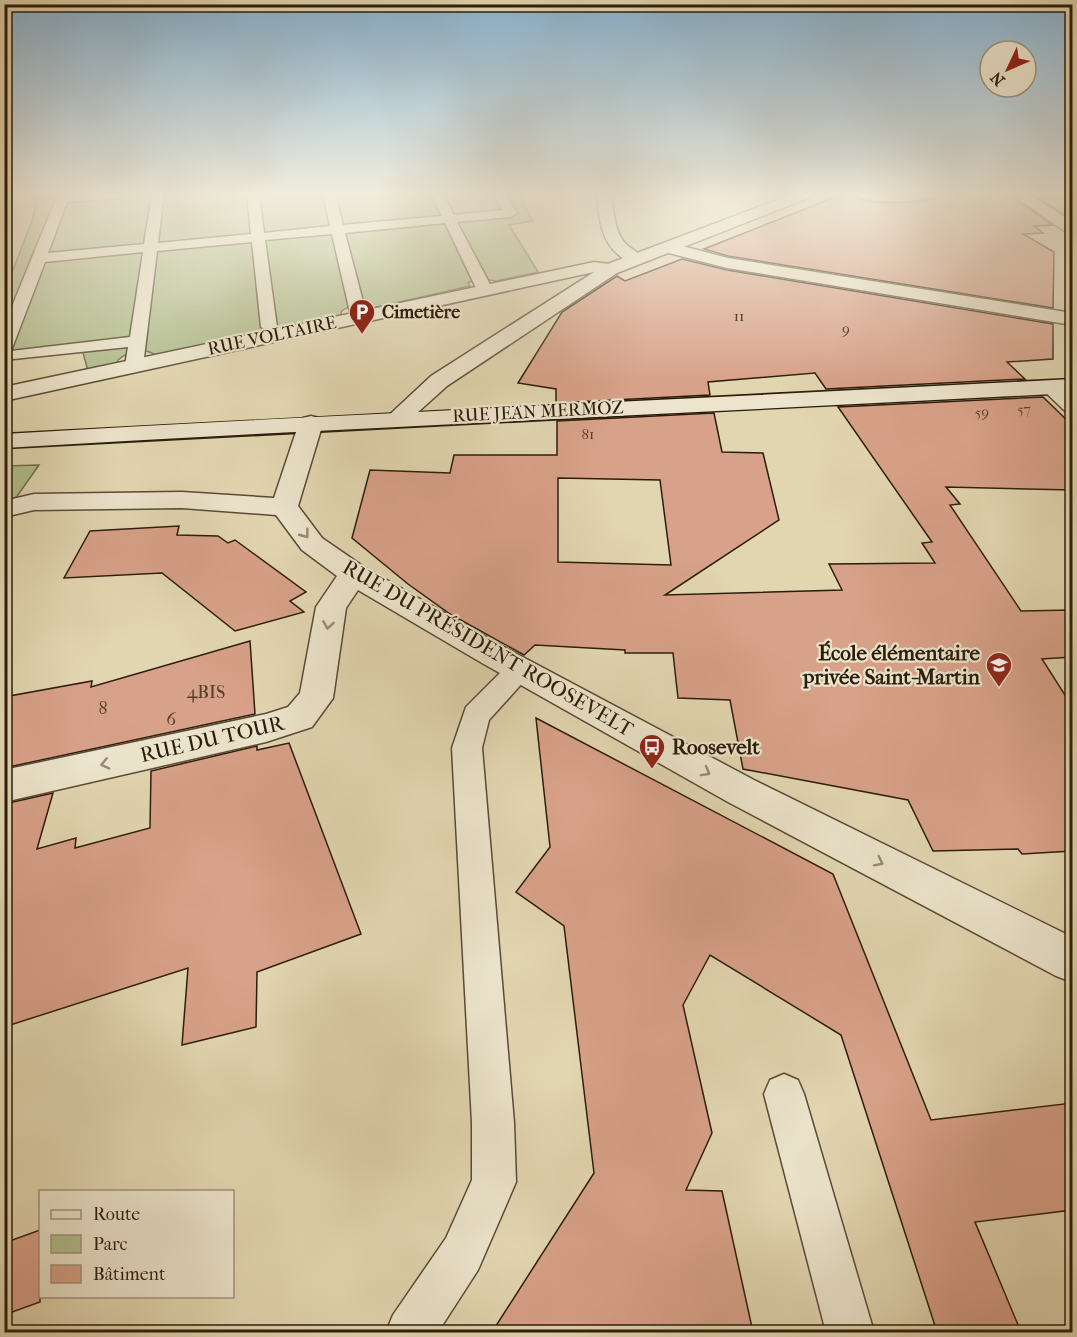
<svg xmlns="http://www.w3.org/2000/svg" width="1077" height="1337" font-family="'IM FELL French Canon',serif">
<style>
.green{fill:#b1be8d;stroke:#6e6e4c;stroke-width:1.5}
.building{fill:#d8a189;stroke:#2c1d0a;stroke-width:1.5;fill-rule:evenodd}
.lines{fill:none;stroke-linecap:round;stroke-linejoin:round}
.service-casing{stroke:#5a4b34;stroke-width:3}
.minor-casing{stroke:#5a4b34;stroke-width:3}
.tertiary-casing{stroke:#5a4b34;stroke-width:3}
.secondary-casing{stroke:#2c1d0a;stroke-width:3}
.service{fill:#ece4cc;fill-rule:evenodd}
.minor{fill:#ece4cc;fill-rule:evenodd}
.tertiary{fill:#ece4cc;fill-rule:evenodd}
.secondary{fill:#ece4cc;fill-rule:evenodd}
.oneway{stroke:#968a75}
.labels{text-anchor:middle;dominant-baseline:central;stroke-width:4.5;stroke-linejoin:round;paint-order:stroke}
.far-number-label{font-size:15px;fill:#573e2a}
.far-poi-label{font-size:18px;font-weight:bold;fill:#2c1d0a;stroke:#ece4cc;text-anchor:start}
.far-street-label{font-size:18px;fill:#2c1d0a;stroke:#ece4cc}
.number-label{font-size:18px;fill:#573e2a}
.street-label{font-size:21px;fill:#2c1d0a;stroke:#ece4cc}
.poi-label{font-size:21px;font-weight:bold;fill:#2c1d0a;stroke:#ece4cc;text-anchor:end}
</style>
<rect width="100%" height="100%" fill="#e2d6b1"/>
<filter id="stains"><feTurbulence type="fractalNoise" baseFrequency=".00333" numOctaves="4"/><feColorMatrix values="0 0 0 0 .2 0 0 0 0 .09 0 0 0 0 .02 0 0 0 .5 -.17"/></filter>
<radialGradient id="worn" r=".72"><stop offset=".6" stop-color="#630" stop-opacity="0"/><stop offset="1" stop-color="#630" stop-opacity=".3"/></radialGradient>
<g class="green">
<path d="M38,194h480l15,27 -24,4 29,47 -42,9 -20,-3 -8,5 2,3 -97,22c-10,-5 -24,-4 -32,4l1,4 -185,40c-11,-9 -29,-5 -39,4l-1,4 -29,7 -6,-22 -77,10 -1,-66 29,-75z"/>
<path d="M39,465l-24,34 -11,2v-35z"/>
</g>
<g class="building">
<path d="M843,194h11l6,5 11,3 26,1 27,-2 10,-2 7,-5h68l43,31 -18,1 9,7 -20,1 31,18 -1,56 -325,-52 -24,-7z"/>
<path d="M1032,194h40v26z"/>
<path d="M682,259l45,11 326,54v35l-46,3 18,17 -199,10 -11,-16 -107,9 2,13 -154,8v-14l-38,-6 44,-71 55,-36 8,5z"/>
<path d="M1043,397l29,28v65l-126,-3 14,17 -10,1 71,106 51,-1v47l-30,2 30,47v145l-50,3 -4,-5 -85,2 -25,-51 -165,-31 -13,-69 -52,-2 -5,-45h-48v-3l-90,-5 -11,10 -74,-41 -42,-30 -56,-46 18,-68 80,3 4,-18h103v-34l157,-8 8,39 41,1 16,67 -114,75 177,-5 -13,-26 106,-1 -13,-20 10,-1 -94,-135zM558,478l102,2 11,85 -113,-3z"/>
<path d="M179,526l-2,9 41,1 10,7 7,-3 71,52 -16,9 14,11 -69,19 -73,-58 -98,5 26,-47z"/>
<path d="M250,641l5,73 -251,54v-71l88,-16 -1,6z"/>
<path d="M536,718l297,156 98,246 141,-17v107l-97,12 46,110h-84l-96,-297 -131,-80 -27,50 29,128 -26,57 36,1 31,141h-261l102,-159 -30,-247 -48,-34 34,-45z"/>
<path d="M289,743l72,191 -104,38 -1,55 -74,18 6,-77 -184,59v-223l49,-11 -16,56 39,-11 -1,10 75,-20 1,-57 106,-25v4z"/>
<path d="M40,1230v72l-36,13v-72z"/>
</g>
<g class="lines">
<g class="service-casing">
<g id="service">
<path d="M58,194h65l-6,4 -50,4 -19,51 96,-9 8,-50h12l-6,49 93,-9 -4,-40h12l5,39 66,-7 -7,-32h12l8,31 99,-9 -11,-22h12l11,21 49,-5 -10,-16h12l12,19 -6,4 -54,5 36,68 -3,3 -5,2 -8,-5 -32,-67 -100,10 22,84 -8,5 -8,-5 -19,-83 -67,6 12,87 -8,5 -8,-5 -9,-85 -95,9 -14,115 -3,4h-12l-3,-4 3,-19 -124,13v-34zM143,252l-13,85 -119,14 34,-89z"/>
<path d="M1050,382l6,1 16,15v15l-7,-2 -21,-20 -3,-4 3,-4z"/>
<path d="M520,660l10,3 4,7 -45,50 -7,28 32,375 2,59 -38,88 -40,62h-52l7,-17 53,-77 26,-58v-57l-20,-375 14,-41 44,-44z"/>
<path d="M784,1074l14,6 6,14 70,238h-48l-62,-238 6,-14z"/>
</g>
</g>
<g class="minor-casing">
<g id="minor">
<path d="M597,194h14c3,16 3,38 15,50 6,6 14,9 19,15l-3,4c-7,2 -12,0 -18,-4 -23,-15 -25,-40 -27,-65z"/>
<path d="M856,194h83c-9,9 -75,10 -83,0z"/>
<path d="M1011,194h17l44,28v12l-6,-2z"/>
<path d="M667,242l61,16 344,55v12l-345,-57 -66,-17 -2,-4z"/>
<path d="M594,262l23,3 3,4 -3,4 -23,-1 -590,129v-14z"/>
<path d="M311,416l8,2 4,5 -25,83 24,32 42,29 140,80 250,133 318,157v45l-16,-6 -328,-174 -246,-139 -124,-73 -12,18 -13,90 -21,29 -46,15 -262,60v-32l262,-56 22,-7 12,-14 16,-86 21,-31 -35,-26 -26,-35 -94,-7 -148,2 -30,7v-16l30,-7 148,-2 92,6 25,-75 4,-5z"/>
</g>
</g>
<g class="tertiary-casing">
<path id="tertiary" d="M793,194h20l-2,3 -194,76 -170,113 -41,37 -8,2 -8,-2 -4,-5 45,-42 174,-111z"/>
</g>
<g class="secondary-casing">
<path id="secondary" d="M1072,379v14c-356,19 -712,34 -1068,55v-14c356,-21 712,-36 1068,-55z"/>
</g>
<use href="#service" class="service"/>
<use href="#minor" class="minor"/>
<use href="#tertiary" class="tertiary"/>
<use href="#secondary" class="secondary"/>
</g>
<defs><path id="oneway-chevron" d="M-2-3.5L2.5 0L-2 3.5" fill="none" stroke-width="1.6" stroke-linecap="round" stroke-linejoin="round" transform="scale(1.5)"/></defs>
<g class="oneway">
<use href="#oneway-chevron" transform="translate(305 534) rotate(53)"/>
<use href="#oneway-chevron" transform="translate(328 625) rotate(99)"/>
<use href="#oneway-chevron" transform="translate(105 764) rotate(167)"/>
<use href="#oneway-chevron" transform="translate(706 772) rotate(29)"/>
<use href="#oneway-chevron" transform="translate(879 862) rotate(27)"/>
</g>
<linearGradient id="sky" x2="0" y2="1"><stop stop-color="#89b5d5"/><stop offset="0.51" stop-color="#f2eddc"/><stop offset="1" stop-color="#f2eddc" stop-opacity="0"/></linearGradient>
<rect width="1077" height="381" fill="url(#sky)"/>
<defs>
<g id="parking-pin" transform="scale(1.35)"><path d="M0 17L-7.5 6A9.5 9.5 0 1 1 7.5 6Z" fill="#8f2418" stroke="#ece4cc"/><path d="M-3.5-5.5H1a3.5 3.5 0 0 1 0 7H-1V5.5H-3.5ZM-1-3.4V-.6H.8a1.4 1.4 0 0 0 0-2.8Z" fill="#fff"/></g>
<g id="school-pin" transform="scale(1.35)"><path d="M0 17L-7.5 6A9.5 9.5 0 1 1 7.5 6Z" fill="#8f2418" stroke="#ece4cc"/><path d="M0-5L7-2L0 1L-7-2ZM-4 1L0 2.5L4 1V4Q0 6-4 4Z" fill="#fff"/></g>
<g id="bus-pin" transform="scale(1.35)"><path d="M0 17L-7.5 6A9.5 9.5 0 1 1 7.5 6Z" fill="#8f2418" stroke="#ece4cc"/><path d="M-5-6H5V4H4V6H2V4H-2V6H-4V4H-5ZM-3.5-4V0h7V-4ZM-3.5 1.2v1.5H-2V1.2ZM2 1.2v1.5H3.5V1.2Z" fill="#fff"/></g>
</defs>
<g fill-rule="evenodd">
<use href="#parking-pin" x="362" y="312"/>
<use href="#school-pin" x="999" y="665"/>
<use href="#bus-pin" x="652" y="747"/>
</g>
<g class="labels">
<g class="far-number-label">
<text x="739" y="316">11</text>
<text x="846" y="329">9</text>
<text x="1024" y="409">57</text>
<text x="982" y="412">59</text>
<text x="588" y="434">81</text>
</g>
<g class="far-poi-label">
<text x="382" y="312">Cimetière</text>
</g>
<g class="far-street-label">
<text transform="translate(272 336) rotate(-12)">RUE VOLTAIRE</text>
<text transform="translate(538 412) rotate(-3)">RUE JEAN MERMOZ</text>
</g>
<g class="number-label">
<text x="206" y="692">4BIS</text>
<text x="103" y="708">8</text>
<text x="171" y="719">6</text>
</g>
<g class="street-label">
<text transform="translate(488 648) rotate(30)">RUE DU PRÉSIDENT ROOSEVELT</text>
<text transform="translate(212 739) rotate(-13)">RUE DU TOUR</text>
</g>
<g class="poi-label">
<text x="980" y="653">École élémentaire<tspan x="980" dy="24">privée Saint-Martin</tspan></text>
<text x="672" y="747" text-anchor="start">Roosevelt</text>
</g>
</g>
<rect width="1077" height="1337" fill="none" stroke="#e2d6b1" stroke-width="24"/>
<rect x="6" y="6" width="1065" height="1325" fill="none" stroke="#2c1d0a" stroke-width="3"/>
<rect x="12" y="12" width="1053" height="1313" fill="none" stroke="#2c1d0a" stroke-width="1.5"/>
<rect x="39" y="1190" width="195" height="108" fill="#ece4cc" stroke="#9f947e" stroke-width="1.5"/>
<rect x="51" y="1210" width="30" height="9" fill="#ece4cc" stroke="#9f947e" stroke-width="1.5"/>
<text x="93" y="1220" font-size="18" fill="#2c1d0a">Route</text>
<rect x="51" y="1235" width="30" height="18" fill="#b1be8d" stroke="#9f947e" stroke-width="1.5"/>
<text x="93" y="1250" font-size="18" fill="#2c1d0a">Parc</text>
<rect x="51" y="1265" width="30" height="18" fill="#d8a189" stroke="#9f947e" stroke-width="1.5"/>
<text x="93" y="1280" font-size="18" fill="#2c1d0a">Bâtiment</text>
<g transform="translate(1008 69) rotate(226)"><circle r="28" fill="#ece4cc" stroke="#9f947e" stroke-width="1.5"/>
<path d="M0-4.5L10 22L0 15L-10 22Z" fill="#8f2418"/>
<text y="-9" font-size="16" font-weight="bold" text-anchor="middle" fill="#2c1d0a">N</text>
</g>
<rect width="100%" height="100%" filter="url(#stains)"/>
<rect width="100%" height="100%" fill="url(#worn)"/>
</svg>
